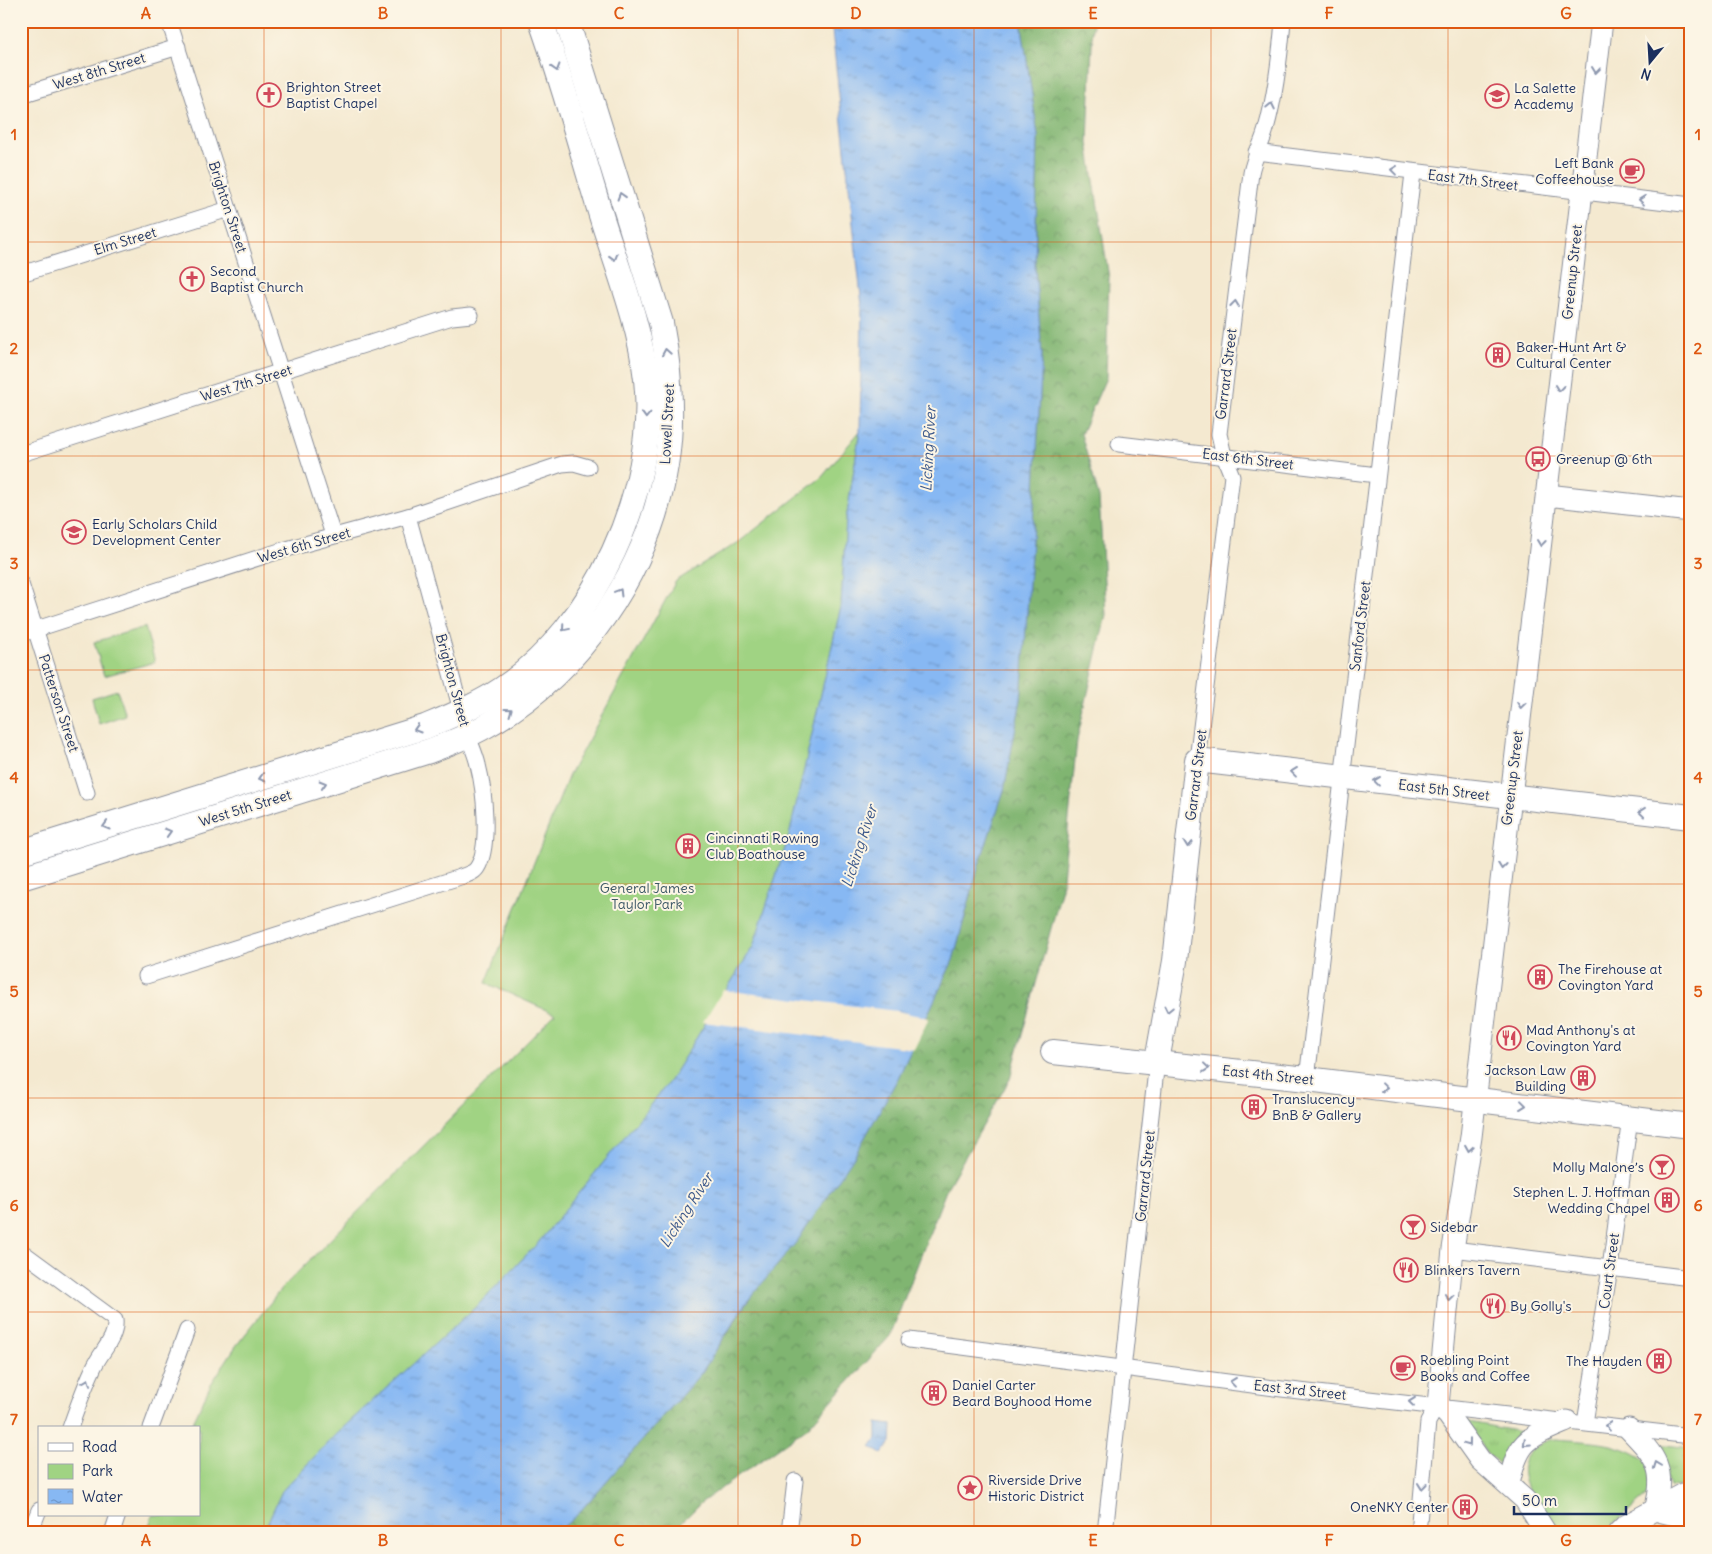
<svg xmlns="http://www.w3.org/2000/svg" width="1712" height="1554" font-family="Delius,sans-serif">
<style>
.grass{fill:url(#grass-tufts);stroke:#5e8170}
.forest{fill:url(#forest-crowns);stroke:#4e7268}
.park{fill:#a0d383;stroke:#5e8170}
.water{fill:url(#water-ripples);stroke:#5174a8}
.pier{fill:#f4e9d0}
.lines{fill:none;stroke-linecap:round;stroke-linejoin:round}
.street-casing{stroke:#888c97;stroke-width:17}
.secondary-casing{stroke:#888c97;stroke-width:23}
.primary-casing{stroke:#888c97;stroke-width:26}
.street{stroke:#fff;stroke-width:15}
.secondary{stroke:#fff;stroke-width:21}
.primary{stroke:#fff;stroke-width:24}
.oneway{stroke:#8d97ae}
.grid{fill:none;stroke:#de5710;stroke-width:1;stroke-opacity:0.55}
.labels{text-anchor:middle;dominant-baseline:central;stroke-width:4;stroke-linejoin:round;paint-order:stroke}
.street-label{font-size:14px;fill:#1b2f5e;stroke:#fcf5e5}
.poi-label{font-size:14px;fill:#1b2f5e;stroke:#fcf5e5;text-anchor:start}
.park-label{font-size:14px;fill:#3c5867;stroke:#fcf5e5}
.water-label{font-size:15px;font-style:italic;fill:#3b588b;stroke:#fcf5e5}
.neatline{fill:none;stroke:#de5710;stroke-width:2}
.grid-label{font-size:16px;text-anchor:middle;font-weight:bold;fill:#de5710}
</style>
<defs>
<pattern id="grass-tufts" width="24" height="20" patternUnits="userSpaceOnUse" patternTransform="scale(1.25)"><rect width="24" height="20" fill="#a0d383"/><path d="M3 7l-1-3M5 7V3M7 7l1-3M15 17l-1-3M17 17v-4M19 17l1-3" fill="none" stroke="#89b574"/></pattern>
<pattern id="forest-crowns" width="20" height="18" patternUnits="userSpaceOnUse" patternTransform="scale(1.25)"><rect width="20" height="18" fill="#80b571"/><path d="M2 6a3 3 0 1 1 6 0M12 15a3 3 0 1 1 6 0" fill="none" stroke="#689460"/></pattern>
<pattern id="water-ripples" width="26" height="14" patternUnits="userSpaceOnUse" patternTransform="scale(1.25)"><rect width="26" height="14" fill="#87b8f3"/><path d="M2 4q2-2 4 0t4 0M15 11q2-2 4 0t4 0" fill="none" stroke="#6e96c8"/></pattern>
</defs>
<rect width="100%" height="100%" fill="#fcf5e5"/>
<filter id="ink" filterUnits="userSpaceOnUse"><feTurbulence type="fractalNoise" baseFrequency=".02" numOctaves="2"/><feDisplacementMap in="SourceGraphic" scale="10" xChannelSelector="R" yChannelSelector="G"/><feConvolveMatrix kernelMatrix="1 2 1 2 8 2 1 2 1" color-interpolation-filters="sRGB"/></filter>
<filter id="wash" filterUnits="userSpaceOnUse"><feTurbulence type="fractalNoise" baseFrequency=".0096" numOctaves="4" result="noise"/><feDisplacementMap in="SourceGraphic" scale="20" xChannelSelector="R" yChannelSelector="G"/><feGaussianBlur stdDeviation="1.12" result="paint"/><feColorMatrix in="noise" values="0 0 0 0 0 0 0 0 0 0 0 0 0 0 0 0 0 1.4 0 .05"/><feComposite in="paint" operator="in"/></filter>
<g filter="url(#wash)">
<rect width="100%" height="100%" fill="#f4e9d0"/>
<g class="grass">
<path d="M1469,1422l52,10 -16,37 -19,-17 -19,-27z"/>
<path d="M1656,1444l35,4v31l-13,8 -9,-1z"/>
</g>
<path class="forest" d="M1021,21h72l-5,121 21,136 -3,100 -25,56 18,63 7,118 -29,125 -15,148 -52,191 -63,109 -57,148 -82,91 -106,75 -31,31h-115l19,-16 127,-145 44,-68 109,-149 43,-77 55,-118 25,-92 26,-78 17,-91 12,-174 9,-170 -7,-87 3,-132z"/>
<g class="park">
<path d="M860,431l-14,89 -5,86 -52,231 -36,110 -84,135 -131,161 -59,61 -144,131 -53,56 -19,42h-117l7,-18h46v-87h-9l21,-44 25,-38 46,-58 273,-274 -69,-31 83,-208 107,-194 63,-39 83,-65z"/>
<path d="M145,627l10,35 -51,14 -10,-34z"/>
<path d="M117,690l8,25 -26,9 -7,-26z"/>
<path d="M1556,1439c33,3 68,2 94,25v25l-2,5 -45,39h-47c-15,-22 -53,-62 -21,-85 7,-6 12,-8 21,-9z"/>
</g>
<g class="water">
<path d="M831,21h190l17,115 -3,132 7,87 -9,170 -12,174 -17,91 -26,78 -25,92 -55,118 -43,77 -57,85 -53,64 -43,68 -127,145 -19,16h-293l19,-42 53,-56 144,-131 59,-61 131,-161 84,-135 36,-111 52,-230 5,-86 14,-89 2,-125z"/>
<path d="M877,1423l15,2 -1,17 -9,12 -11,-7 6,-9z"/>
</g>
<path class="pier" d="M723,990l174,21 32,7 -15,31 -211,-27z"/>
</g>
<g filter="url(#ink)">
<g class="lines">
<g class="street-casing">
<g id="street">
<path d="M169,21l164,514"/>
<path d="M21,95l157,-48"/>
<path d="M1256,152l435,53"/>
<path d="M21,274l208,-65"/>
<path d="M1119,444l258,31"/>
<path d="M21,454l431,-137 19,-2"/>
<path d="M21,584l66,209"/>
<path d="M21,634l262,-84 125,-34 154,-52 12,-1 14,4"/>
<path d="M1197,760l35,-284 -8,-20 -5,-22 32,-261c3,-16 11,-29 15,-44 10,-35 14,-72 17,-108"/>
<path d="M146,976l311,-98c6,-2 16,-4 20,-10 14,-21 7,-80 1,-103 -2,-10 -7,-20 -10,-29l-60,-220"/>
<path d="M1307,1079l106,-906"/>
<path d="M1453,1249l238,29"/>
<path d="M21,1251l94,69c2,19 -15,32 -22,49 -9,19 -16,39 -23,59"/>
<path d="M909,1340l373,49 409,47"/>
<path d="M1585,1423l25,-155 20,-150"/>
<path d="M151,1428l36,-98"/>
<path d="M30,1533l9,-23"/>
<path d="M112,1533l6,-18"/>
<path d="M789,1533l6,-52"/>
<path d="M1105,1533l52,-472"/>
<path d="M1418,1533l10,-111 10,-17"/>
</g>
</g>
<g class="secondary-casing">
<g id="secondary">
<path d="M1547,495l144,16"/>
<path d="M1629,1429c27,28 38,40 26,81l36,9"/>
<path d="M1509,1484c9,-44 18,-46 58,-63"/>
<path d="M1546,1533l-21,-33 -45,-40 -32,-45 -10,-10 15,-156 18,-112 131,-1116"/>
<path d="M1618,1533l7,-7 66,-36"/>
</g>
</g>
<g class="primary-casing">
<g id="primary">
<path d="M21,852l404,-125c26,-11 53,-22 77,-38 93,-62 156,-200 144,-310 -6,-53 -26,-104 -42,-154 -21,-68 -39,-137 -63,-204"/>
<path d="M21,878l408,-127c19,-7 37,-14 55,-24 95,-52 165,-156 182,-262 8,-48 4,-95 -5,-142l-94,-302"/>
<path d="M1053,1052l254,27 384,47"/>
<path d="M1157,1061l18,-100 22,-201 494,57"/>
</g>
</g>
<use href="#street" class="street"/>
<use href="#secondary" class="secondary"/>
<use href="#primary" class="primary"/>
</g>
<defs><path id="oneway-chevron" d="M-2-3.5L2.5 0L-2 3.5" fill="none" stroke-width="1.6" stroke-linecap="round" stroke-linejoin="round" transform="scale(1.25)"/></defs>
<g class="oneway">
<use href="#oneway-chevron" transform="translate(556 68) rotate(73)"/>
<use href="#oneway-chevron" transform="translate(1596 70) rotate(97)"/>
<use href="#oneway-chevron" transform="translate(1271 106) rotate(-78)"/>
<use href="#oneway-chevron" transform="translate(1394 170) rotate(-173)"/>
<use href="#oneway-chevron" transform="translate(621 196) rotate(-107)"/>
<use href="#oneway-chevron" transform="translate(1642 200) rotate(-173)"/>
<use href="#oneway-chevron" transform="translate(614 257) rotate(73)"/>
<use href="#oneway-chevron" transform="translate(1235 304) rotate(-83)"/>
<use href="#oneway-chevron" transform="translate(666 352) rotate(-100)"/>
<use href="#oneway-chevron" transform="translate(1559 388) rotate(96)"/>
<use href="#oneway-chevron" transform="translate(646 415) rotate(92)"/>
<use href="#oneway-chevron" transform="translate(1541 543) rotate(97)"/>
<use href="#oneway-chevron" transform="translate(619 592) rotate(-59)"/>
<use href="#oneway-chevron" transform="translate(565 628) rotate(130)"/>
<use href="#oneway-chevron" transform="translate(1521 705) rotate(97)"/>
<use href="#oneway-chevron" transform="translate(509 711) rotate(-36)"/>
<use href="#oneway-chevron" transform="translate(417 729) rotate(163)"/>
<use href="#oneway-chevron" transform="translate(1294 772) rotate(-173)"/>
<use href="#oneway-chevron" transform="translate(262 778) rotate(163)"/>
<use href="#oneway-chevron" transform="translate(1377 781) rotate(-173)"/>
<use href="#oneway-chevron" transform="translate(323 784) rotate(-17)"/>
<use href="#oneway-chevron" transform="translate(1642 812) rotate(-174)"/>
<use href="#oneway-chevron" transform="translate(106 826) rotate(163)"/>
<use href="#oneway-chevron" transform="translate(168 832) rotate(-17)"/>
<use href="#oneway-chevron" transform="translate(1188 844) rotate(96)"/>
<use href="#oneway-chevron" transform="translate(1502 866) rotate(97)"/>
<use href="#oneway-chevron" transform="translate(1168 1009) rotate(102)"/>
<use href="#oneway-chevron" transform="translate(1206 1068) rotate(6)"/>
<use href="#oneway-chevron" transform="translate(1384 1088) rotate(7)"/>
<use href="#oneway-chevron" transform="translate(1523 1105) rotate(7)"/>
<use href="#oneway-chevron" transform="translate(1469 1148) rotate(99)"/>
<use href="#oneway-chevron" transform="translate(1449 1297) rotate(96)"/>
<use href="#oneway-chevron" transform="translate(87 1382) rotate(-69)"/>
<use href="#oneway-chevron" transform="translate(1233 1382) rotate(-173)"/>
<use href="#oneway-chevron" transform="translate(1412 1402) rotate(-174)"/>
<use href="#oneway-chevron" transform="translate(1608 1426) rotate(-173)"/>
<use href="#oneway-chevron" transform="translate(1468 1443) rotate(53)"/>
<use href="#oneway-chevron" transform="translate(1526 1443) rotate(136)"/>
<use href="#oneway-chevron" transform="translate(1657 1465) rotate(-111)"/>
<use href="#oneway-chevron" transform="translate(1422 1486) rotate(96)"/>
</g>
</g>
<path class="grid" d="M264,21v1512M501,21v1512M738,21v1512M974,21v1512M1211,21v1512M1448,21v1512M21,242h1670M21,456h1670M21,670h1670M21,884h1670M21,1098h1670M21,1312h1670"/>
<defs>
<g id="church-ring" transform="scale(1.25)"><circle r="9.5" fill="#fcf5e5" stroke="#d1495b" stroke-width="1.5"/><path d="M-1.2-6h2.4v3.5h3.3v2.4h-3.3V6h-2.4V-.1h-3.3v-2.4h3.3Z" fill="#d1495b"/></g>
<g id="school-ring" transform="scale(1.25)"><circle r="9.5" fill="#fcf5e5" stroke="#d1495b" stroke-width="1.5"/><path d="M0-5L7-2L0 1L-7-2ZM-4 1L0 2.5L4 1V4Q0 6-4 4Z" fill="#d1495b"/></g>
<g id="cafe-ring" transform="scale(1.25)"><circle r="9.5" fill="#fcf5e5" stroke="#d1495b" stroke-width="1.5"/><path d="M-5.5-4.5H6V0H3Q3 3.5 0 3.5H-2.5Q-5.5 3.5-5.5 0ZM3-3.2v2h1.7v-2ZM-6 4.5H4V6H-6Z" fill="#d1495b"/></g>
<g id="building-ring" transform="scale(1.25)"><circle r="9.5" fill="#fcf5e5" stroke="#d1495b" stroke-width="1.5"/><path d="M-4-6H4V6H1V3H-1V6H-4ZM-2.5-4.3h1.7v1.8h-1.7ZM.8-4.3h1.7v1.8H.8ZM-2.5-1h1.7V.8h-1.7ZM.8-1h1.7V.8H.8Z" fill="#d1495b"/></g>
<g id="bus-ring" transform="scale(1.25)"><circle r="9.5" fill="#fcf5e5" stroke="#d1495b" stroke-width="1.5"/><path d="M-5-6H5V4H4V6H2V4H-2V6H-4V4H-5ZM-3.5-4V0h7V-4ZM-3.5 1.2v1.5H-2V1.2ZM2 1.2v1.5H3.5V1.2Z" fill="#d1495b"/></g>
<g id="restaurant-ring" transform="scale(1.25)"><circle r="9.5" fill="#fcf5e5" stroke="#d1495b" stroke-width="1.5"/><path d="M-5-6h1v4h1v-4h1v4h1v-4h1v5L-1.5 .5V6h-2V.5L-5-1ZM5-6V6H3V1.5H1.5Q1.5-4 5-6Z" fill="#d1495b"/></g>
<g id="bar-ring" transform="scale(1.25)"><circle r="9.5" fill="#fcf5e5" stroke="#d1495b" stroke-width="1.5"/><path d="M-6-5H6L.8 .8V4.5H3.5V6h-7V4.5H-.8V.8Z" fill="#d1495b"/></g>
<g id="sight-ring" transform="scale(1.25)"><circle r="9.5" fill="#fcf5e5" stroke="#d1495b" stroke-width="1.5"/><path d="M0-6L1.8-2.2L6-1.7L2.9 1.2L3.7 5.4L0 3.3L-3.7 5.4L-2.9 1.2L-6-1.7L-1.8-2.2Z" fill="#d1495b"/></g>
</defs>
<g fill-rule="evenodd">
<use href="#church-ring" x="269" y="95"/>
<use href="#school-ring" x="1497" y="96"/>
<use href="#cafe-ring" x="1632" y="171"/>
<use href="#church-ring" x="192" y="279"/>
<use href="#building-ring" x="1498" y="355"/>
<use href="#bus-ring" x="1538" y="459"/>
<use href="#school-ring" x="74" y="532"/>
<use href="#building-ring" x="688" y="846"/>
<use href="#building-ring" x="1540" y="977"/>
<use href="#restaurant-ring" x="1509" y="1038"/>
<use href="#building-ring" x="1583" y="1078"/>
<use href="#building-ring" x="1254" y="1107"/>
<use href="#bar-ring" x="1662" y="1167"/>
<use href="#building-ring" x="1667" y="1200"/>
<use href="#bar-ring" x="1413" y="1227"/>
<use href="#restaurant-ring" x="1406" y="1270"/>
<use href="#restaurant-ring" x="1493" y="1306"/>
<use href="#building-ring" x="1659" y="1361"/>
<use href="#cafe-ring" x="1403" y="1368"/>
<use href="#building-ring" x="934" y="1393"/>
<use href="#sight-ring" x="970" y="1488"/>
<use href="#building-ring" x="1465" y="1507"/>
</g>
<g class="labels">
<g class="street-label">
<text transform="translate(99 71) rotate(-17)">West 8th Street</text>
<text transform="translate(1473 180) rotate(7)">East 7th Street</text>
<text transform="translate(228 207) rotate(72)">Brighton Street</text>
<text transform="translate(125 241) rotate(-17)">Elm Street</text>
<text transform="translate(1572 272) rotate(-84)">Greenup Street</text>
<text transform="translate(1226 374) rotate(-83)">Garrard Street</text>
<text transform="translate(246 383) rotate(-17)">West 7th Street</text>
<text transform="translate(667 424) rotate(-87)">Lowell Street</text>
<text transform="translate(1248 459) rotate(7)">East 6th Street</text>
<text transform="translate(304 545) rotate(-16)">West 6th Street</text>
<text transform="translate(1360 626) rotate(-83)">Sanford Street</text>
<text transform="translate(453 680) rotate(75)">Brighton Street</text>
<text transform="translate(59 703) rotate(72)">Patterson Street</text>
<text transform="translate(1196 775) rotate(-83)">Garrard Street</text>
<text transform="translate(1512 778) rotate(-83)">Greenup Street</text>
<text transform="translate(1444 790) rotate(7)">East 5th Street</text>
<text transform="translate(245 808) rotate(-17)">West 5th Street</text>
<text transform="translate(1268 1075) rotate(6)">East 4th Street</text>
<text transform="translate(1145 1176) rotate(-84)">Garrard Street</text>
<text transform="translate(1609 1271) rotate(-82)">Court Street</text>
<text transform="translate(1300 1390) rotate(6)">East 3rd Street</text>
</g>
<g class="poi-label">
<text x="286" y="87">Brighton Street<tspan x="286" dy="16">Baptist Chapel</tspan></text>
<text x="1514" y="88">La Salette<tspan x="1514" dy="16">Academy</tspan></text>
<text x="1614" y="163" text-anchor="end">Left Bank<tspan x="1614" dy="16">Coffeehouse</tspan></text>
<text x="210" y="271">Second<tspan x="210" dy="16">Baptist Church</tspan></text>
<text x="1516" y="347">Baker-Hunt Art &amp;<tspan x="1516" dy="16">Cultural Center</tspan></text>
<text x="1556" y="459">Greenup @ 6th</text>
<text x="92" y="524">Early Scholars Child<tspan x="92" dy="16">Development Center</tspan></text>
<text x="706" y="838">Cincinnati Rowing<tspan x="706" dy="16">Club Boathouse</tspan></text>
<text x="1558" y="969">The Firehouse at<tspan x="1558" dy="16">Covington Yard</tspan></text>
<text x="1526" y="1030">Mad Anthony's at<tspan x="1526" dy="16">Covington Yard</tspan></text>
<text x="1566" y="1070" text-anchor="end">Jackson Law<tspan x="1566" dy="16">Building</tspan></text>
<text x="1272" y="1099">Translucency<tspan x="1272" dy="16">BnB &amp; Gallery</tspan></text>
<text x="1644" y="1167" text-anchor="end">Molly Malone’s</text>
<text x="1650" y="1192" text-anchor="end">Stephen L. J. Hoffman<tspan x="1650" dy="16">Wedding Chapel</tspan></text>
<text x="1430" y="1227">Sidebar</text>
<text x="1424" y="1270">Blinkers Tavern</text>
<text x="1510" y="1306">By Golly's</text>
<text x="1420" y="1360">Roebling Point<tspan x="1420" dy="16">Books and Coffee</tspan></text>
<text x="1642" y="1361" text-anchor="end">The Hayden</text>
<text x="952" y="1385">Daniel Carter<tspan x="952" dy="16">Beard Boyhood Home</tspan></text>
<text x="988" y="1480">Riverside Drive<tspan x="988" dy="16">Historic District</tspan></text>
<text x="1448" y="1507" text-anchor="end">OneNKY Center</text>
</g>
<g class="park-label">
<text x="647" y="888">General James<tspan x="647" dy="16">Taylor Park</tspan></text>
</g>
<g class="water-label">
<text transform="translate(928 449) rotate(-87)">Licking River</text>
<text transform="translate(859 846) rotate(-72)">Licking River</text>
<text transform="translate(686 1210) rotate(-57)">Licking River</text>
</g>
</g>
<rect width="1712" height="1554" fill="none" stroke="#fcf5e5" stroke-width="55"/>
<rect x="38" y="1426" width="162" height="90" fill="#fcf5e5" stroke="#a2a6af"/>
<rect x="48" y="1443" width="25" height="8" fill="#ffffff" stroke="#a2a6af"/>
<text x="82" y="1452" font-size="15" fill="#1b2f5e">Road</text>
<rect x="48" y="1464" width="25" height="15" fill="#a0d383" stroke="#a2a6af"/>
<text x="82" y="1476" font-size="15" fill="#1b2f5e">Park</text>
<rect x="48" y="1489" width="25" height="15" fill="url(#water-ripples)" stroke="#a2a6af"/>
<text x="82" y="1502" font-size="15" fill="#1b2f5e">Water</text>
<g transform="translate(1650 62) rotate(198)" stroke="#fcf5e5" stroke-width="4" paint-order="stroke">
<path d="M0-4L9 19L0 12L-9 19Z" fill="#1b2f5e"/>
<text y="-8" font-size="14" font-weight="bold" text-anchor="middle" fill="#1b2f5e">N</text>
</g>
<path d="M1514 1506v8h112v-8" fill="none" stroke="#1b2f5e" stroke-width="2.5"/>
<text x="1522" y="1506" font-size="15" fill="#1b2f5e" stroke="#fcf5e5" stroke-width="4" paint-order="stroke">50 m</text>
<rect x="28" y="28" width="1656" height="1498" class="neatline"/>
<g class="grid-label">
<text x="146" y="19">A</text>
<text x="383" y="19">B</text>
<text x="619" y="19">C</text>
<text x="856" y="19">D</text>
<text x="1093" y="19">E</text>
<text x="1329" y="19">F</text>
<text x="1566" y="19">G</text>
<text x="14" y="140">1</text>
<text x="1698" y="140">1</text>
<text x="14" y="354">2</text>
<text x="1698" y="354">2</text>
<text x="14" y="569">3</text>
<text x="1698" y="569">3</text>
<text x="14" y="783">4</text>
<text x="1698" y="783">4</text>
<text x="14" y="997">5</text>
<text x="1698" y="997">5</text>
<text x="14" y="1211">6</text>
<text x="1698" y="1211">6</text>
<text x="14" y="1425">7</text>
<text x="1698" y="1425">7</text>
<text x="146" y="1546">A</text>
<text x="383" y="1546">B</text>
<text x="619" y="1546">C</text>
<text x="856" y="1546">D</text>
<text x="1093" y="1546">E</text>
<text x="1329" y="1546">F</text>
<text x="1566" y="1546">G</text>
</g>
</svg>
